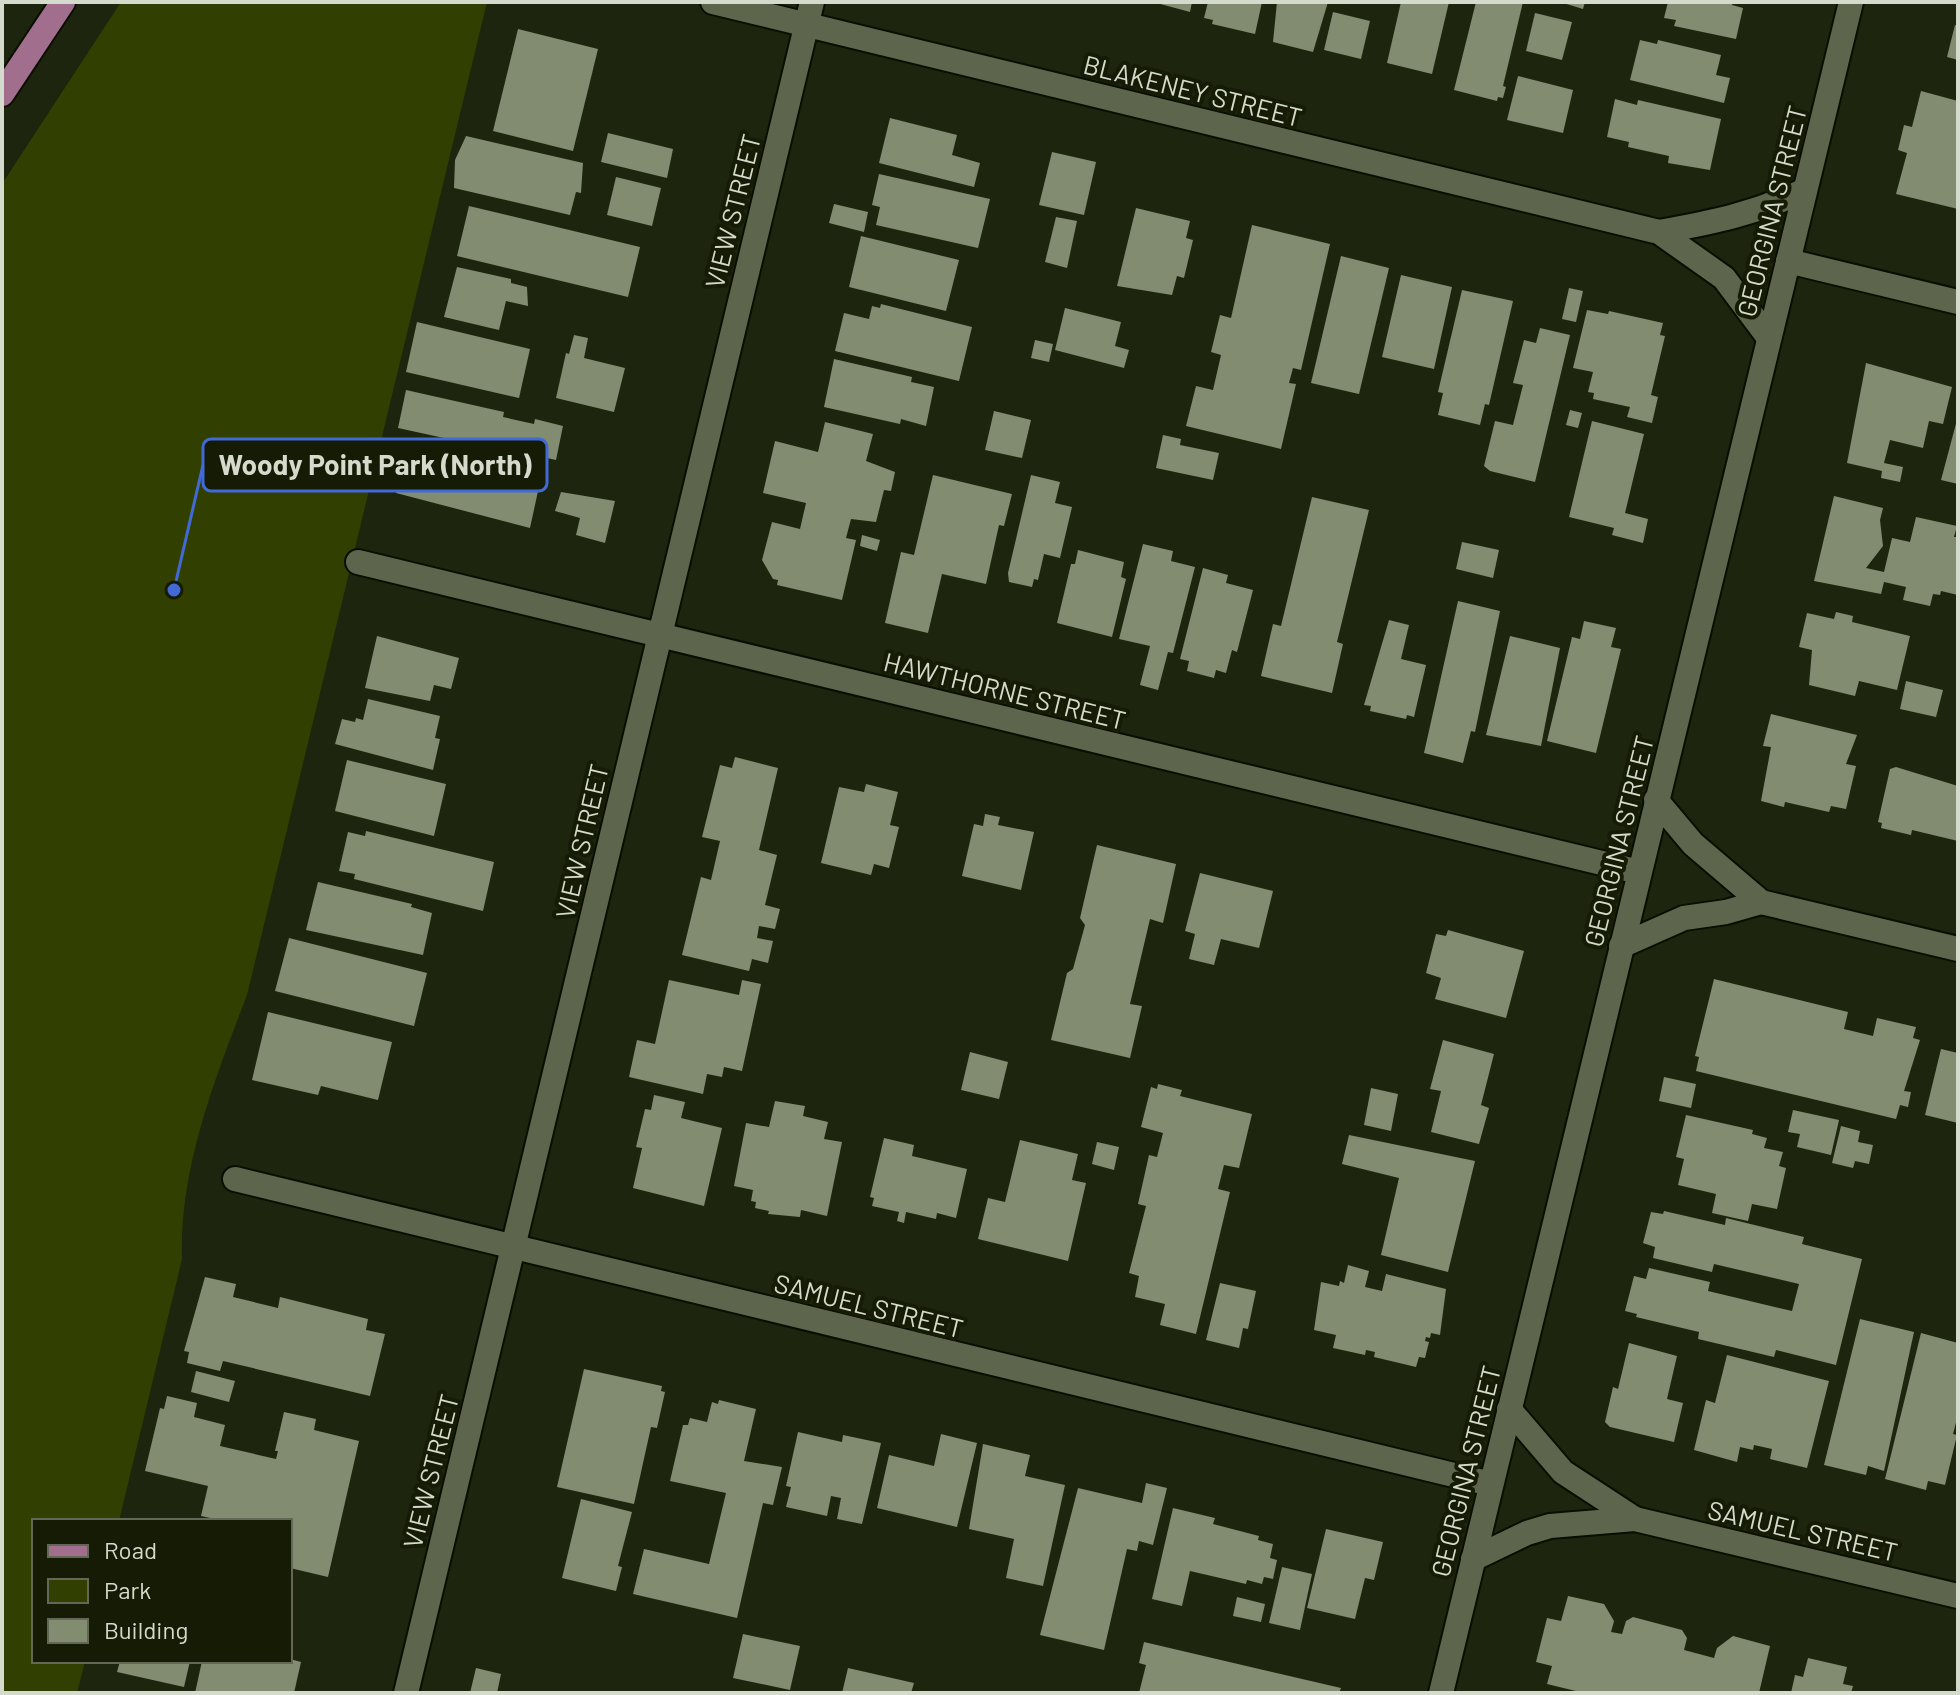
<svg xmlns="http://www.w3.org/2000/svg" width="1960" height="1695" font-family="Barlow,sans-serif">
<style>
.green{fill:#314000}
.building{fill:#828c71}
.lines{fill:none;stroke-linecap:round;stroke-linejoin:round}
.minor-casing{stroke:#080e00;stroke-width:28}
.major-casing{stroke:#080e00;stroke-width:28}
.minor{stroke:#5d664d;stroke-width:24}
.major{stroke:#a26e8d;stroke-width:24}
.labels{text-anchor:middle;dominant-baseline:central;stroke-width:8;stroke-linejoin:round;paint-order:stroke}
.street-label{font-size:26px;fill:#d5dbcc;stroke:#151b05}
.leader{fill:none;stroke:#426ad6;stroke-width:3}
.callout-dot{fill:#426ad6;stroke:#151b05;stroke-width:3}
.callout{fill:#151b05;stroke:#426ad6;stroke-width:3}
.callout-label{font-size:28px;text-anchor:middle;font-weight:bold;fill:#d5dbcc}
</style>
<rect width="100%" height="100%" fill="#1e250e"/>
<path class="green" d="M121,2h366l-240,993c-32,84 -68,173 -65,264l-63,262h-85v140h51l-8,32h-75v-1509z"/>
<g class="building">
<path d="M1153,2h39l-2,10z"/>
<path d="M1208,2h54l-7,32 -43,-10 1,-4 -9,-2z"/>
<path d="M1277,2h51l-15,50 -40,-10z"/>
<path d="M1401,2h48l-17,72 -45,-11z"/>
<path d="M1476,2h47l-20,84 3,1 -3,11 -5,-1 -1,4 -43,-11z"/>
<path d="M1560,2h25l-2,7z"/>
<path d="M1668,2h65l-1,3 11,3 -7,31 -62,-13 2,-6 -12,-2z"/>
<path d="M1333,12l37,9 -9,38 -37,-9z"/>
<path d="M1535,13l37,9 -10,38 -36,-9z"/>
<path d="M1955,25l3,1v34l-11,-3z"/>
<path d="M518,29l80,20 -25,102 -80,-20z"/>
<path d="M1640,40l17,4 1,-4 63,15 -5,20 14,3 -6,25 -94,-23z"/>
<path d="M1518,76l55,14 -10,43 -56,-13z"/>
<path d="M1921,91l37,10v108l-62,-15 11,-41 -9,-3 6,-25 8,2z"/>
<path d="M1615,99l22,6 1,-5 83,19 -11,51 -42,-7 1,-7 -41,-9 1,-5 -22,-5z"/>
<path d="M890,118l67,17 -5,20 28,8 -6,24 -95,-24z"/>
<path d="M608,133l65,16 -6,29 -66,-16z"/>
<path d="M466,136l117,27 -2,30 -5,-1 -6,23 -116,-27 1,-28z"/>
<path d="M1052,152l44,10 -12,53 -45,-10z"/>
<path d="M879,174l111,25 -12,49 -102,-23 4,-18 -8,-2z"/>
<path d="M616,177l45,11 -9,38 -45,-11z"/>
<path d="M834,204l34,8 -4,20 -35,-9z"/>
<path d="M469,206l171,41 -12,50 -171,-41z"/>
<path d="M1136,208l54,13 -4,17 7,2 -9,38 -7,-2 -5,19 -55,-9z"/>
<path d="M1056,217l21,4 -10,47 -22,-6z"/>
<path d="M1252,225l78,19 -29,126 -8,-2 -4,15 7,1 -15,65 -95,-23 10,-40 17,4 8,-35 -10,-3 9,-37 11,3z"/>
<path d="M861,236l98,24 -13,51 -97,-24z"/>
<path d="M1341,256l48,12 -30,126 -48,-11z"/>
<path d="M457,267l54,12v4l16,4 1,19 -22,-5 -7,29 -55,-13z"/>
<path d="M1401,275l51,12 -18,82 -52,-12z"/>
<path d="M1569,288l14,3 -7,31 -14,-3z"/>
<path d="M1462,290l51,11 -24,104 -4,-1 -5,21 -42,-10 5,-22 -5,-1z"/>
<path d="M881,304l91,23 -13,54 -124,-30 9,-38 25,6 3,-13 8,2z"/>
<path d="M1065,308l56,14 -6,24 14,4 -5,18 -69,-18z"/>
<path d="M1587,310l21,4 1,-3 54,12 -3,12 5,1 -14,59 7,2 -6,26 -25,-6 3,-10 -37,-8 1,-6 -6,-1 5,-20 -20,-4z"/>
<path d="M417,322l113,27 -11,49 -113,-26z"/>
<path d="M1540,328l30,7 -35,147 -45,-11 -6,-5 11,-45 18,4 10,-40 -10,-2 11,-43 12,3z"/>
<path d="M574,335l14,3 -4,20 41,10 -11,44 -58,-14 10,-45 3,1z"/>
<path d="M1035,340l18,4 -4,18 -18,-4z"/>
<path d="M834,359l78,18 -1,5 23,5 -8,39 -25,-7 -1,5 -76,-17z"/>
<path d="M1866,363l86,24 -9,37 -14,-3 -6,27 -33,-8 -6,23 19,4 -3,15 -19,-4 1,-7 -35,-8z"/>
<path d="M406,390l98,22 -1,5 31,7 1,-5 28,7 -7,34 -41,-9 -3,13 -62,-14 3,-10 -55,-12z"/>
<path d="M1570,410l12,3 -4,15 -12,-3z"/>
<path d="M994,411l37,9 -9,38 -37,-8z"/>
<path d="M1958,416v68l-17,-4z"/>
<path d="M1592,421l52,13 -19,79 23,6 -5,24 -31,-8 2,-7 -45,-11z"/>
<path d="M825,422l48,12 -7,27 29,11 -4,19 -7,-1 -8,32 -25,-3 -5,19 10,2 -14,60 -65,-15 1,-5 -5,-1 -11,-19 10,-38 28,7 6,-26 -43,-10 12,-52 43,11z"/>
<path d="M1163,435l18,4 -1,6 39,8 -6,27 -57,-12z"/>
<path d="M405,452l135,30 -10,46 -134,-35z"/>
<path d="M933,475l79,19 -8,32 -5,-1 -13,59 -44,-10 -14,59 -43,-10 16,-71 13,3z"/>
<path d="M1031,475l29,7 -5,21 17,4 -12,51 -16,-4 -6,26 -4,-1 -2,8 -23,-5 -1,-9z"/>
<path d="M561,492l54,9 -10,42 -29,-8 4,-17 -25,-7z"/>
<path d="M1834,496l49,12 -3,12 3,26 -17,22 18,4 8,-34 18,4 6,-25 41,9 -3,11h4v58l-17,-4 -1,4 -7,-1 -3,12 -27,-6 3,-13 -22,-5 -3,12 -67,-13z"/>
<path d="M1312,497l57,13 -32,132 6,2 -11,49 -71,-17 12,-52 8,2z"/>
<path d="M862,535l18,5 -3,11 -17,-5z"/>
<path d="M1462,542l37,8 -6,28 -37,-9z"/>
<path d="M1143,544l30,7 -2,10 24,6 -22,86 -5,-1 -10,38 -18,-5 10,-39 -31,-7z"/>
<path d="M1078,550l46,12 -3,15 5,2 -14,58 -55,-14 14,-59h4z"/>
<path d="M1203,568l25,7 -2,8 27,7 -16,62 -5,-2 -6,23 -10,-3 -2,8 -27,-7 2,-10 -9,-2z"/>
<path d="M1458,601l42,10 -25,121 -4,-1 -8,32 -39,-10z"/>
<path d="M1836,612l17,4 -1,6 58,14 -13,54 -38,-9 -4,15 -46,-11 3,-35 -13,-3 8,-34 27,6z"/>
<path d="M1389,620l20,5 -8,34 25,6 -12,52 -7,-2 -1,4 -36,-8 1,-5 -7,-1z"/>
<path d="M1584,621l32,7 -5,19 10,2 -25,104 -49,-12 25,-104 8,2z"/>
<path d="M377,636l82,22 -8,31 -17,-4 -4,16 -65,-13z"/>
<path d="M1510,636l50,12 -19,98 -55,-11z"/>
<path d="M1906,681l37,9 -7,27 -36,-8z"/>
<path d="M368,699l72,17 -5,22 5,1 -7,31 -98,-26 7,-25 13,3 1,-4 7,2z"/>
<path d="M1771,714l86,21 -11,29 10,2 -10,43 -15,-3 -2,6 -44,-10 -1,5 -23,-6 10,-54 -8,-1z"/>
<path d="M735,757l43,11 -19,82 18,5 -12,50 15,4 -5,20 -16,-3 -2,12 16,3 -5,22 -16,-4 -3,12 -67,-16 19,-78 10,3 9,-39 -18,-4 18,-72 12,3z"/>
<path d="M347,760l99,24 -12,52 -99,-25z"/>
<path d="M1896,767l62,19v55l-46,-11 -1,5 -30,-7 1,-5 -4,-1 12,-53z"/>
<path d="M866,784l32,8 -8,33 9,2 -10,41 -15,-4 -3,11 -50,-12 18,-76 25,5z"/>
<path d="M985,814l15,3 -2,8 36,7 -13,58 -59,-14 12,-52 9,2z"/>
<path d="M366,831l128,31 -11,49 -129,-32 1,-5 -16,-3 9,-39 17,4z"/>
<path d="M1097,845l79,19 -13,59 -13,-4 -20,85 12,2 -12,52 -79,-18 16,-67 6,-4 12,-44 -5,-7z"/>
<path d="M1200,873l73,18 -14,57 -38,-9 -7,26 -25,-6 6,-25 -10,-3z"/>
<path d="M318,882l94,22 -1,3 21,6 -9,42 -117,-25z"/>
<path d="M1448,930l76,21 -18,67 -71,-19 6,-21 -15,-5 10,-39 10,2z"/>
<path d="M289,938l138,35 -13,53 -139,-35z"/>
<path d="M1714,979l134,33 -4,17 29,7 4,-18 39,9 -3,11 7,2 -16,51 7,1 -3,15 -8,-2 -4,14 -200,-48 3,-14 -4,-1z"/>
<path d="M669,980l70,15 3,-15 19,4 -19,87 -18,-4 -2,10 -15,-3 -4,20 -74,-17 8,-37 18,4z"/>
<path d="M268,1012l124,30 -14,58 -57,-14 -3,9 -66,-15z"/>
<path d="M1443,1040l51,14 -13,51 8,3 -10,36 -48,-12 10,-41 -11,-2z"/>
<path d="M1941,1049l17,4v70l-33,-8z"/>
<path d="M970,1052l38,10 -9,37 -38,-9z"/>
<path d="M1664,1077l32,7 -5,24 -32,-7z"/>
<path d="M1158,1084l24,6 -2,6 72,18 -13,54 -15,-3 -6,24 12,3 -34,142 -36,-9 5,-21 -30,-7 4,-21 -10,-3 17,-67 -8,-2 11,-49 8,2 6,-24 -22,-6 10,-40 6,2z"/>
<path d="M1371,1088l27,6 -7,37 -27,-6z"/>
<path d="M654,1095l31,7 -4,16 41,10 -18,78 -71,-18 9,-40 -6,-1 9,-38 6,1z"/>
<path d="M775,1101l30,5 -2,10 25,6 -4,17 18,3 -15,74 -26,-6 -1,7 -32,-3 1,-3 -14,-3 1,-6 -5,-1 2,-11 -19,-4 12,-63 23,4z"/>
<path d="M1793,1110l46,10 -8,35 -34,-8 3,-13 -12,-2z"/>
<path d="M1686,1115l67,15 -1,4 15,4 -3,10 19,4 -4,14 7,2 -9,41 -25,-5 -4,17 -36,-8 4,-19 -38,-9 6,-26 -8,-2z"/>
<path d="M1841,1126l19,5 -2,11 15,3 -4,19 -14,-3 -2,7 -21,-5z"/>
<path d="M1349,1135l126,26 -27,111 -67,-17 18,-77 -57,-14z"/>
<path d="M884,1138l30,7 -2,11 55,13 -11,49 -19,-5 -1,6 -30,-7 -2,11 -7,-2 2,-9 -27,-6 2,-8 -4,-1z"/>
<path d="M1020,1140l58,14 -6,26 14,3 -18,78 -90,-22 10,-41 17,4z"/>
<path d="M1097,1142l22,5 -5,23 -22,-6z"/>
<path d="M1664,1211l61,14 1,-7 78,19 -2,7 60,15 -26,106 -60,-15 -2,7 -76,-18 1,-7 -63,-15 1,-3 -12,-3 9,-35 12,3 3,-11 61,14 -2,9 84,20 7,-27 -85,-20 -2,8 -59,-14 2,-11 -12,-4 8,-31 12,2z"/>
<path d="M1348,1265l21,6 -4,16 17,4 4,-17 60,15 -6,46 -9,-2 -1,5 -4,-1 -1,4 4,1 -4,16 -6,-1 -3,10 -42,-10 1,-5 -9,-2 -1,5 -32,-7 3,-13 -22,-5 7,-48 18,4 1,-5 4,2z"/>
<path d="M205,1277l31,7 -3,13 45,11 2,-11 88,22 -2,11 19,4 -15,62 -147,-35 -3,10 -33,-8 2,-11 -5,-1z"/>
<path d="M1220,1283l36,8 -8,38 -5,-1 -4,20 -33,-8z"/>
<path d="M1860,1319l54,13 -30,139 -16,-5 -2,9 -42,-10z"/>
<path d="M1921,1333l37,10v72l-5,19 4,1 -12,50 -17,-4 -2,9 -41,-11z"/>
<path d="M1629,1343l48,13 -10,43 16,4 -9,39 -64,-15 -5,-5 8,-35 5,2z"/>
<path d="M1727,1355l102,26 -22,87 -37,-9 2,-10 -18,-4 -1,5 -13,-3 -3,15 -43,-12 12,-50 9,3z"/>
<path d="M584,1369l78,17 -1,5 4,1 -8,36 -6,-1 -17,77 -77,-17z"/>
<path d="M196,1371l39,10 -6,21 -38,-10z"/>
<path d="M167,1396l30,7 -3,14 31,8 -5,21 56,13 2,-8h-3l9,-39 32,7 -2,11 45,11 -31,136 -38,-9v-47h-66l-23,-5 7,-30 -63,-15 15,-63 4,1z"/>
<path d="M719,1400l37,9 -12,52 38,6 -9,38 -10,-2 -26,115 -104,-24 11,-45 65,15 17,-71 -56,-12 13,-56h5l2,-7 17,4 5,-20 6,2z"/>
<path d="M798,1432l44,10 1,-7 38,8 -19,81 -25,-5 4,-21 -10,-2 -4,20 -41,-9 5,-20 -5,-1z"/>
<path d="M941,1434l36,9 -20,84 -80,-19 12,-53 45,11z"/>
<path d="M983,1444l47,11 -5,21 40,9 -22,101 -37,-8 8,-39 -45,-10z"/>
<path d="M1146,1483l21,5 -14,57 -14,-4 -2,10 -10,-2 -23,101 -64,-15 38,-147 64,15z"/>
<path d="M581,1499l51,13 -14,54 4,1 -6,24 -54,-13z"/>
<path d="M1173,1508l42,10 -2,6 46,12 -1,4 15,4 -3,14 7,2 -4,19 -9,-2 -2,7 -15,-4 -1,4 -56,-13 -8,35 -30,-7z"/>
<path d="M1326,1529l57,13 -9,38 -9,-2 -10,41 -48,-11z"/>
<path d="M1282,1567l30,7 -12,56 -31,-7z"/>
<path d="M1568,1596l36,8 10,17 -3,11 11,2 4,-13 7,-4 49,13 5,8 -3,12 30,8 3,-10 16,-12 37,10 -11,47h-175l-37,-9 5,-18 -16,-4 11,-44 14,3z"/>
<path d="M1237,1597l28,7 -4,18 -28,-6z"/>
<path d="M743,1634l57,12 -10,44 -57,-12z"/>
<path d="M1144,1642l197,46 -2,5h-200l7,-28 -7,-2z"/>
<path d="M1808,1658l39,9 -4,17 10,2 -2,7h-60l4,-18 8,2z"/>
<path d="M290,1659l11,3 -7,31h-99l7,-32z"/>
<path d="M120,1661h70l-6,26 -67,-15z"/>
<path d="M476,1668l25,6 -4,19h-27z"/>
<path d="M848,1668l66,15 -3,10h-69z"/>
</g>
<g class="lines">
<g class="minor-casing">
<g id="minor">
<path d="M713,2l946,230 65,46 45,60"/>
<path d="M1659,232c55,-10 95,-18 146,-42"/>
<path d="M1788,261l170,41"/>
<path d="M358,562l1281,310"/>
<path d="M1656,800l37,44 68,58 197,47"/>
<path d="M1621,946l63,-28 42,-6 35,-10"/>
<path d="M235,1179l1256,305"/>
<path d="M1509,1409l54,63 72,47"/>
<path d="M1473,1559l54,-26 23,-7 85,-7 323,77"/>
<path d="M406,1693l406,-1691"/>
<path d="M1441,1693l410,-1691"/>
</g>
</g>
<g class="major-casing">
<path id="major" d="M2,94l61,-92"/>
</g>
<use href="#minor" class="minor"/>
<use href="#major" class="major"/>
</g>
<g class="labels">
<g class="street-label">
<text transform="translate(1193 90) rotate(14)">BLAKENEY STREET</text>
<text transform="translate(732 211) rotate(-76)">VIEW STREET</text>
<text transform="translate(1771 211) rotate(-76)">GEORGINA STREET</text>
<text transform="translate(1005 690) rotate(14)">HAWTHORNE STREET</text>
<text transform="translate(581 841) rotate(-77)">VIEW STREET</text>
<text transform="translate(1618 841) rotate(-76)">GEORGINA STREET</text>
<text transform="translate(869 1305) rotate(14)">SAMUEL STREET</text>
<text transform="translate(430 1471) rotate(-76)">VIEW STREET</text>
<text transform="translate(1465 1471) rotate(-76)">GEORGINA STREET</text>
<text transform="translate(1803 1530) rotate(13)">SAMUEL STREET</text>
</g>
</g>
<path class="leader" d="M174 590L203 465"/>
<circle class="callout-dot" cx="174" cy="590" r="8"/>
<rect class="callout" x="203" y="439" width="344" height="52" rx="8"/>
<g class="callout-label">
<text x="375" y="475">Woody Point Park (North)</text>
</g>
<rect width="1960" height="1695" fill="none" stroke="#d5dbcc" stroke-width="8"/>
<rect x="32" y="1519" width="260" height="144" fill="#151b05" stroke="#626855" stroke-width="2"/>
<rect x="48" y="1545" width="40" height="12" fill="#a26e8d" stroke="#626855" stroke-width="2"/>
<text x="104" y="1559" font-size="24" fill="#d5dbcc">Road</text>
<rect x="48" y="1579" width="40" height="24" fill="#314000" stroke="#626855" stroke-width="2"/>
<text x="104" y="1599" font-size="24" fill="#d5dbcc">Park</text>
<rect x="48" y="1619" width="40" height="24" fill="#828c71" stroke="#626855" stroke-width="2"/>
<text x="104" y="1639" font-size="24" fill="#d5dbcc">Building</text>
</svg>
